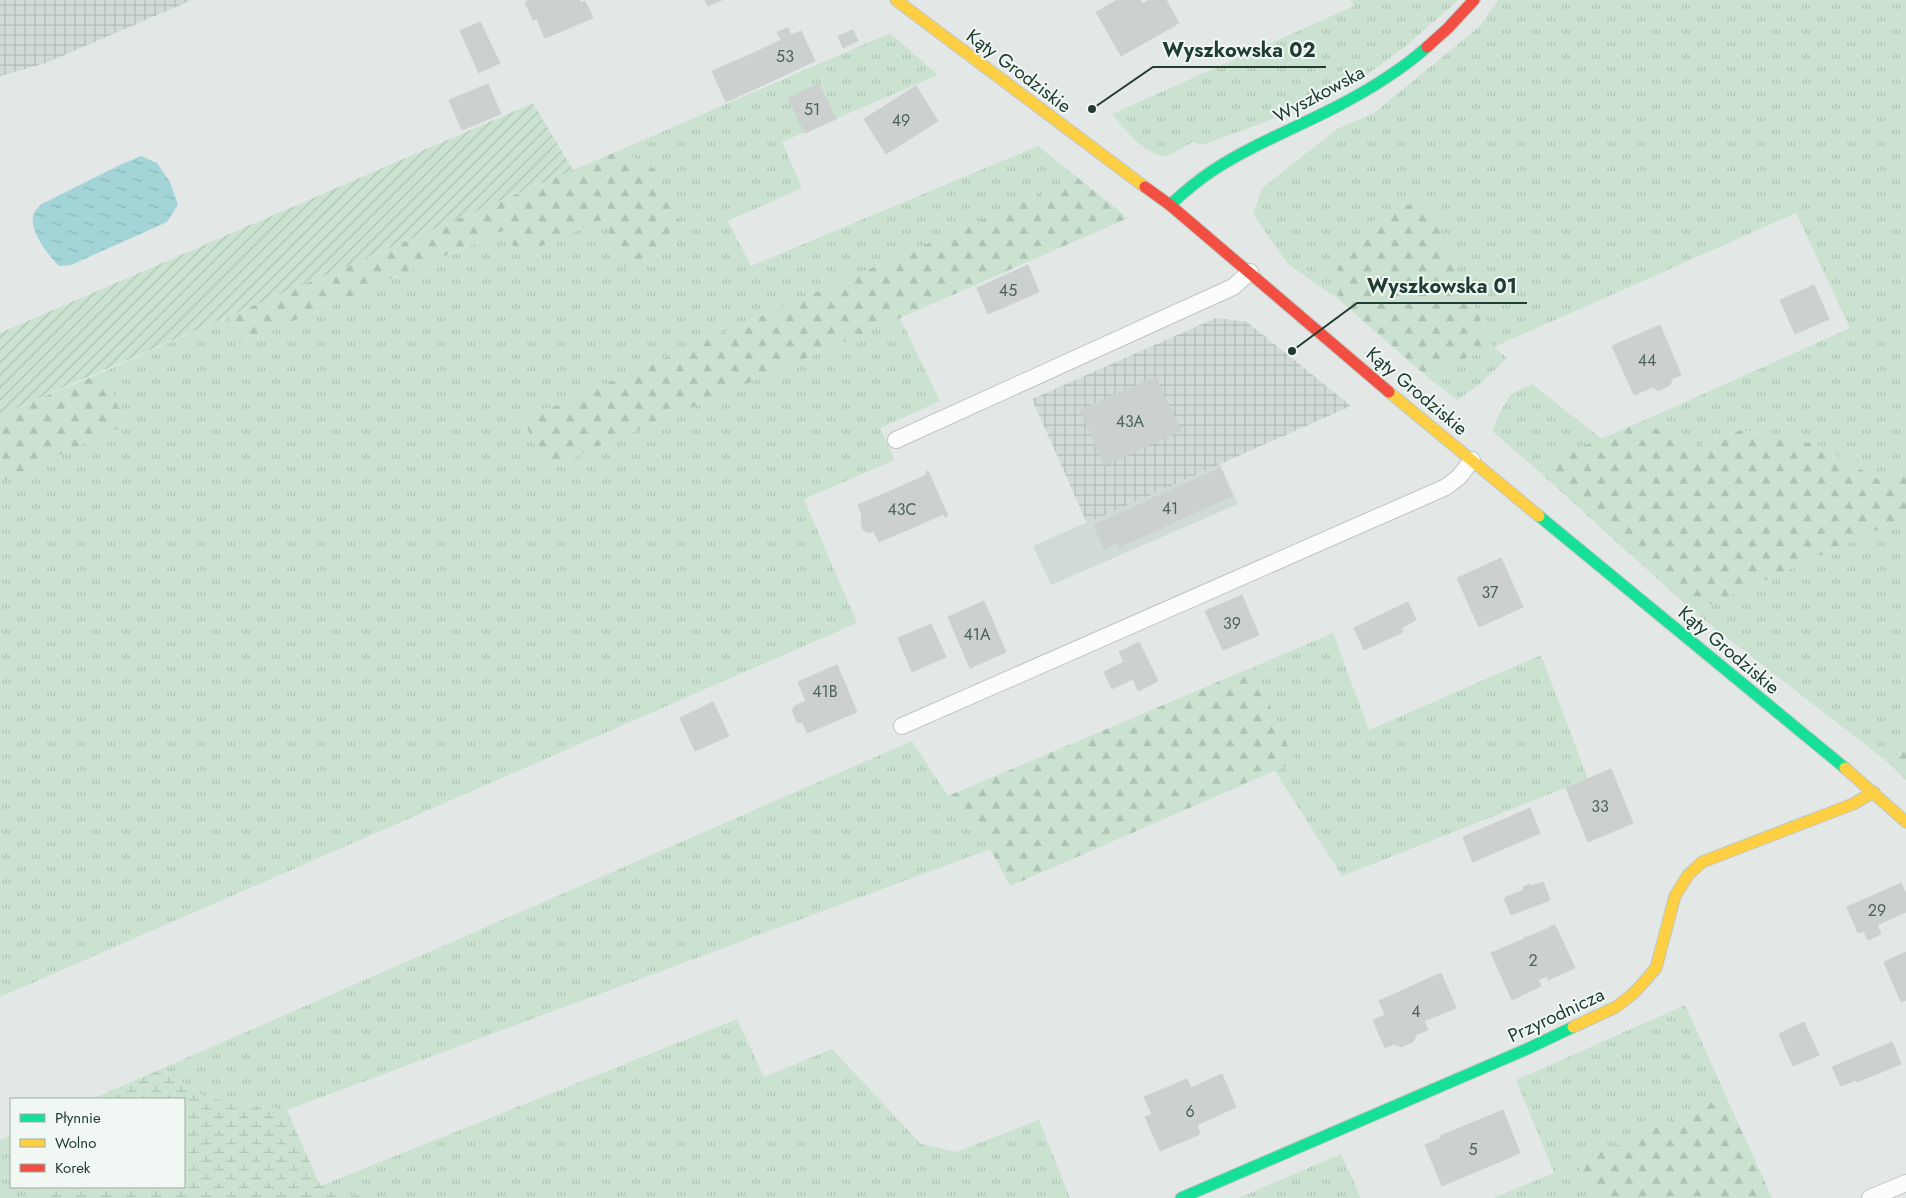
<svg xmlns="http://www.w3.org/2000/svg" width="1906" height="1198" font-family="Jost,sans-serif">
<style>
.built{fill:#d0dad6}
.industrial{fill:url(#industrial-grid)}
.grass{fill:url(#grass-tufts)}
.forest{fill:url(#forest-firs)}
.wetland{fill:url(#wetland-marsh)}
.garden{fill:url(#garden-furrows)}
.water{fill:url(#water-ripples)}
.building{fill:#ccd1cf;stroke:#cbd1cf}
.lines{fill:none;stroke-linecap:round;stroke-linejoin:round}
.lane-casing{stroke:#c0c5c3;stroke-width:18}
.fast-casing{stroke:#bec6c3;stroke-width:13}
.slow-casing{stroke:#bec6c3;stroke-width:13}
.jam-casing{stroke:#bec6c3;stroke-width:13}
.lane{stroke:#fbfcfb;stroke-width:16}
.fast{stroke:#16e098;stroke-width:11}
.slow{stroke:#ffcf43;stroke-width:11}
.jam{stroke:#f24e42;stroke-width:11}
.labels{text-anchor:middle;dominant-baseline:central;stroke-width:4;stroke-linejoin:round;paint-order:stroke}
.number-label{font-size:16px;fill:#4c625b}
.street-label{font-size:19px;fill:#203c33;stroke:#f1f8f4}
.leader{fill:none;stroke:#203c33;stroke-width:2}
.callout-dot{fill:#203c33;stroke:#f1f8f4;stroke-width:2}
.callout-label{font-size:20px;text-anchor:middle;font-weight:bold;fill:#203c33;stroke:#f1f8f4;stroke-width:4;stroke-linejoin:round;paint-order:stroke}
</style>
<defs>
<pattern id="industrial-grid" width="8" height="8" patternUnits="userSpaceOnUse" patternTransform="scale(1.25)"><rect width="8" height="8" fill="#d0dad6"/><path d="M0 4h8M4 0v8" fill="none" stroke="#b2bcb8"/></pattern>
<pattern id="grass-tufts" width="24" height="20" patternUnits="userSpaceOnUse" patternTransform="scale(1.25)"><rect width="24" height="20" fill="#cbe2d1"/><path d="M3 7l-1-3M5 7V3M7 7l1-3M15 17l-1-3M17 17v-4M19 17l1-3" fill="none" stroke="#aec3b4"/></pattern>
<pattern id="forest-firs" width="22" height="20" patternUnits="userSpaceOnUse" patternTransform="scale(1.25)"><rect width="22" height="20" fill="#cbe2d1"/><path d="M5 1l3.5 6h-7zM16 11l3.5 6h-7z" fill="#aec3b4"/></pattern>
<pattern id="wetland-marsh" width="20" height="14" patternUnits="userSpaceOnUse" patternTransform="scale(1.25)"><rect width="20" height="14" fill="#cbe2d1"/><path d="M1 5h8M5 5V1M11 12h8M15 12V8" fill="none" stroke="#aec3b4"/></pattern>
<pattern id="garden-furrows" width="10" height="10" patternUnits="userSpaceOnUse" patternTransform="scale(1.25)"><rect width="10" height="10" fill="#cbe2d1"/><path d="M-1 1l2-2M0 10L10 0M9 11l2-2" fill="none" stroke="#aec3b4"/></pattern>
<pattern id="water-ripples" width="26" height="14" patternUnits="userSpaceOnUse" patternTransform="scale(1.25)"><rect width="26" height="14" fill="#a2d4d8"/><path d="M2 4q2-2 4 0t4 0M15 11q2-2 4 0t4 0" fill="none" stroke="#8bb7ba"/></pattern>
</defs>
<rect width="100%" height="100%" fill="#e3e8e6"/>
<path class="built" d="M1220,464l18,40 -187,81 -18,-39z"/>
<g class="industrial">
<path d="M0,0h192l-146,63 -46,13z"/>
<path d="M1216,318l31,4 104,84 -264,117 -55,-124z"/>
</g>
<g class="grass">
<path d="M1350,0h108l-52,46 -45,33 -41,23 -118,43 -9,-3 -28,15c-25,-6 -37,-25 -53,-43l242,-108z"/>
<path d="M1498,0h408v471l-24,10 -67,-37 -74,-14 -55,20 -41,-30 205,-92 -54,-115 -302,134 13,11 -27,26 -23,16 -32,-25 68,-28 -155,-79 1,32 -51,-36 -35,-50 9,-26 75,-59 37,-16 106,-87z"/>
<path d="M890,33l48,42 -156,67 20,46 -74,33 23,45 287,-120 40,32 -555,242 24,49 353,-151 40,83 -60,27 15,32 -91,39 53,124 -857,374v-526l4,8 122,-54 -23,-53 126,-56 14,27 263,-113 12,26 86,-37 50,-50 -34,-19z"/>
<path d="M1532,384l70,55 -68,28 -42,-36 8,-19 11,-18z"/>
<path d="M1906,517v234l-21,9 -191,-148z"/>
<path d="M1333,633l36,97 172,-75 47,124 -246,97 -67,-105 20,-9 -42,-95z"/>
<path d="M912,741l36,55 42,53 -703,261 -80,-12 -46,-29z"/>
<path d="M1685,1005l41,91 -149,67 16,35h-100l61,-25 -38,-93z"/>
<path d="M737,1019l27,58 68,-28 89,95 35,8 83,-32 31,78h-705l-45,-12z"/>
<path d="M11,1135v52h24l1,11h-36v-58z"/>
<path d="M1341,1154l20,44h-123z"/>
</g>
<g class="forest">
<path d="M620,150l34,19 34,68 -63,30 -21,-48 -86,37 -13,-26 -263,113 -13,-27z"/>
<path d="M1078,178l50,40 -228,100 -353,151 -24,-49z"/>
<path d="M1425,198l68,149 -68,28 -86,-75 -1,-32 38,-50z"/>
<path d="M103,372l23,53 -122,55 -4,-9v-56z"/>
<path d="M1645,420l41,30 55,-20 74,14 67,37 24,-10v46l-212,95 -160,-145z"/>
<path d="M1253,667l42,95 -285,124 -20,-37 -42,-53z"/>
<path d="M1906,751v29l-21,-20z"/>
<path d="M1726,1096l46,102h-179l-16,-35z"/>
</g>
<path class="wetland" d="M161,1069l46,29 80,12 33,75 45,13h-329l-1,-11h149v-88h-92z"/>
<path class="garden" d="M533,103l40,67 -344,146 -229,99v-82z"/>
<path class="water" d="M141,156l16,7 13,19 8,23 -11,17 -96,43 -12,1c-11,-11 -29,-34 -26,-50 1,-4 5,-8 7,-11l80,-40z"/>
<g class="building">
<path d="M530,0h49l1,3 5,-2 8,17 -48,20 -8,-19 -4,1 -8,-18z"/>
<path d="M705,0h17l-14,6z"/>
<path d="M1117,0h23l2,4 7,-4h17l13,23 -58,33 -25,-44z"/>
<path d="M480,22l20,41 -21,10 -19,-42z"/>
<path d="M788,28l3,7 10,-4 14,30 -45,21 -14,-30 25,-12 -4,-8z"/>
<path d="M853,30l5,11 -15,7 -5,-12z"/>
<path d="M756,52l14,30 -44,20 -14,-31z"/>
<path d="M488,84l13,30 -39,16 -13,-30z"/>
<path d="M819,84l17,35 -31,14 -17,-35z"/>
<path d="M916,86l22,35 -52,33 -22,-35z"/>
<path d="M1028,265l11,27 -51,22 -11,-26z"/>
<path d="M1814,285l15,34 -34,15 -15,-34z"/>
<path d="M1660,325l21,50 -9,4 -2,6 -12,6 -5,-4 -19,8 -22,-49z"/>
<path d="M1156,377l25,54 -77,34 -24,-55z"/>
<path d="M1220,468l12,28 -113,51 -2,-5 -13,7 -10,-24z"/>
<path d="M928,471l20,45 -3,1 -1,-3 -65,28 -5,-11 -4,2 -7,-3 -2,-7 1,-7 -4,-11 69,-30 -1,-3z"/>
<path d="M1501,558l22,49 -44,20 -22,-49z"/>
<path d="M1242,595l17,40 -36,15 -18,-39z"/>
<path d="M984,601l22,51 -36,16 -22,-51z"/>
<path d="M1408,602l8,18 -15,8 2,4 -39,18 -10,-22z"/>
<path d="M931,624l15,33 -34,15 -14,-34z"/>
<path d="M1139,642l19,39 -20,10 -5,-12 -21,10 -8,-17 20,-10 -5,-10z"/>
<path d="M837,665l20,47 -50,21 -4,-10 -6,-1 -5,-12 4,-5 10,-4 -8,-19z"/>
<path d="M713,702l16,34 -34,15 -15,-33z"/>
<path d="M1611,769l22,54 -45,19 -22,-54z"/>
<path d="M1530,808l10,25 -67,29 -10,-25z"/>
<path d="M1543,882l7,18 -39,15 -7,-17 20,-8 -1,-3 7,-3 2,2z"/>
<path d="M1901,883l5,11v18l-29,13 4,9 -13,6 -4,-9 -6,2 -11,-26z"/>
<path d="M1555,925l20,43 -27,12 -1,-4 -9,4 3,6 -29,14 -21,-47 33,-14 1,-3v2l24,-10 1,-2v1z"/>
<path d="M1906,952v48l-5,2 -17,-40z"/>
<path d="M1441,973l15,35 -32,13 4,9 -11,4 -4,8 -12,5 -7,-3 -9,4 -12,-28 12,-5 -6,-14z"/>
<path d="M1804,1022l15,33 -26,11 -14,-32z"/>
<path d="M1892,1042l9,22 -44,18 -1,-2 -15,6 -9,-19z"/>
<path d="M1222,1074l14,33 -39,18 3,9 -40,17 -15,-34 7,-3 -8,-17 43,-18 4,9z"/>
<path d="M1503,1110l17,43 -78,33 -17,-41 16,-7 -1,-2z"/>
</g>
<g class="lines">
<g class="lane-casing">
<g id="lane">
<path d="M896,440l337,-153 17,-15"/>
<path d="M902,726l544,-239 13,-10 13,-17"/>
<path d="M1870,1198l36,-15"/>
</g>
</g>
<g class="fast-casing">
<g id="fast">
<path d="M1170,205c13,-12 27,-24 42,-34 38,-25 81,-42 122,-63 33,-17 65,-36 93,-61"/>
<path d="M1539,516l306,252"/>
<path d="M1181,1198l346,-149 46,-22"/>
</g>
</g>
<g class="slow-casing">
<g id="slow">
<path d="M896,0l249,187"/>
<path d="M1389,392l150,124"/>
<path d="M1845,768l61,54"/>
<path d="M1573,1027l43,-20 19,-15 21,-24 19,-72 13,-21 14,-13 151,-58 21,-12"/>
</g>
</g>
<g class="jam-casing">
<g id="jam">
<path d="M1427,47l21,-19 26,-28"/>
<path d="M1145,187l25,18 219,187"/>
</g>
</g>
<use href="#lane" class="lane"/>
<use href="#fast" class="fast"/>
<use href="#slow" class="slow"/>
<use href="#jam" class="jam"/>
</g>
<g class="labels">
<g class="number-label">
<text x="785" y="56">53</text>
<text x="812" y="109">51</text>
<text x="901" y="120">49</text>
<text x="1008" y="290">45</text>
<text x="1647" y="360">44</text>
<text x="1130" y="421">43A</text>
<text x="1170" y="508">41</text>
<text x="902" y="509">43C</text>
<text x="1490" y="592">37</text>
<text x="1232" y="623">39</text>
<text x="977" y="634">41A</text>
<text x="825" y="691">41B</text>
<text x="1600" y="806">33</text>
<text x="1877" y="910">29</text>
<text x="1533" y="960">2</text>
<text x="1416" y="1011">4</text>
<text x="1190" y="1111">6</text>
<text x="1473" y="1149">5</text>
</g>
<g class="street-label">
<text transform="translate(1019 71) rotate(37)">Kąty Grodziskie</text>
<text transform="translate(1319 94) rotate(-28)">Wyszkowska</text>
<text transform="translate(1417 391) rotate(40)">Kąty Grodziskie</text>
<text transform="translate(1729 650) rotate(40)">Kąty Grodziskie</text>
<text transform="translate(1556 1015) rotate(-25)">Przyrodnicza</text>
</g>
</g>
<path class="leader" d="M1092 109L1153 67H1326M1292 351L1357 303H1527"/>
<g class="callout-dot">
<circle cx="1092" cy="109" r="5"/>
<circle cx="1292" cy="351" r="5"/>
</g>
<g class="callout-label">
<text x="1239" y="57">Wyszkowska 02</text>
<text x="1442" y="293">Wyszkowska 01</text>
</g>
<rect x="10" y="1098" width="175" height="90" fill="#f1f8f4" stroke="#9dada7"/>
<rect x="20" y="1114" width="25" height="8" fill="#16e098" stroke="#9dada7"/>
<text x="55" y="1123" font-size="15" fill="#203c33">Płynnie</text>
<rect x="20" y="1139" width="25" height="8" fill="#ffcf43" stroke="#9dada7"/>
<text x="55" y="1148" font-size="15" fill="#203c33">Wolno</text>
<rect x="20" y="1164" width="25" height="8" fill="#f24e42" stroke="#9dada7"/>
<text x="55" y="1173" font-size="15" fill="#203c33">Korek</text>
</svg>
